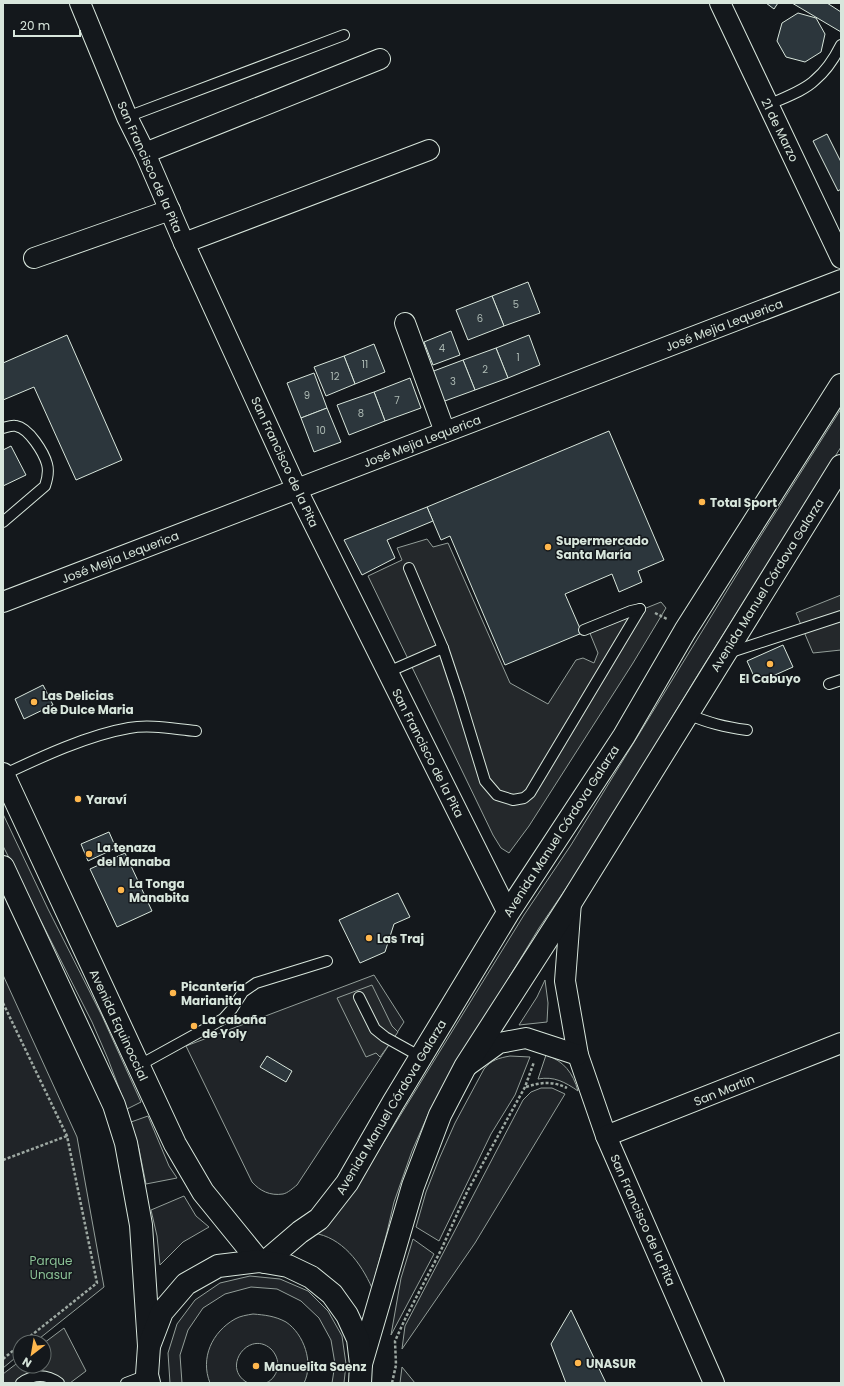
<svg xmlns="http://www.w3.org/2000/svg" width="844" height="1386" font-family="Poppins,sans-serif">
<style>
.green{fill:#202428;stroke:#939e99}
.parking{fill:#24282b;stroke:#939e99}
.building{fill:#2c363c;stroke:#d8e6dc}
.lines{fill:none;stroke-linecap:round;stroke-linejoin:round}
.service-casing{stroke:#d8e6dc;stroke-width:12}
.minor-casing{stroke:#d8e6dc;stroke-width:22}
.secondary-casing{stroke:#d8e6dc;stroke-width:24}
.primary-casing{stroke:#d8e6dc;stroke-width:24}
.path{stroke:#9da8a2;stroke-width:2.5;stroke-dasharray:3 2;stroke-linecap:butt}
.service{stroke:#14181c;stroke-width:10}
.minor{stroke:#14181c;stroke-width:20}
.secondary{stroke:#14181c;stroke-width:22}
.primary{stroke:#14181c;stroke-width:22}
.poi-dot{fill:#ffb74d;stroke:#14181c;stroke-width:1.5}
.labels{text-anchor:middle;dominant-baseline:central;stroke-width:3;stroke-linejoin:round;paint-order:stroke}
.number-label{font-size:10px;fill:#adbab4}
.street-label{font-size:12px;fill:#d8e6dc;stroke:#14181c}
.poi-label{font-size:12px;font-weight:bold;fill:#d8e6dc;stroke:#14181c;text-anchor:start}
.park-label{font-size:12px;fill:#8ac095;stroke:#14181c}
</style>
<rect width="100%" height="100%" fill="#14181c"/>
<g class="green">
<path d="M841,409v38l-142,226 -111,183 -49,72 -97,160 -12,22 -18,41 -18,51 -7,30 -15,56c-11,-25 -30,-51 -59,-55l48,-54 163,-264 47,-70 184,-300z"/>
<path d="M3,814l45,95 54,107 39,86 -14,7 -19,-50 -16,-37 -89,-176z"/>
<path d="M3,975l74,162 27,150 -69,55h-15v12l-17,14z"/>
<path d="M374,975l30,47 -107,163c-4,3 -9,8 -14,9 -13,2 -23,-3 -31,-12l-66,-136z"/>
<path d="M545,980l3,23 -1,19 -28,3 18,-28z"/>
<path d="M546,1055c18,6 27,18 32,36 -13,-9 -24,-15 -40,-12z"/>
<path d="M510,1056l20,1 -15,38 -24,39 -52,107 -23,-14 10,-35 13,-33 16,-36 29,-54c7,-9 15,-11 26,-13z"/>
<path d="M541,1088h11l13,6 -90,149 -73,106 3,-23 118,-226 8,-8z"/>
<path d="M148,1116l21,50 8,12 -31,6 -7,-35 -8,-27z"/>
<path d="M184,1196l12,20 13,11 -26,15 -23,23 -3,-29 -6,-26z"/>
<path d="M413,1239l21,15 -43,81 10,-57z"/>
<path d="M250,1276l30,3 28,12 20,20 14,25 4,28 -2,19h-12l3,-19 -4,-24 -12,-22 -18,-17 -24,-12 -26,-2 -26,7 -22,14 -15,22 -8,25 2,28h-12l-2,-30 9,-29 18,-24 25,-17z"/>
<path d="M253,1314c12,1 22,2 33,8 18,12 28,41 18,61h-38c7,-3 11,-10 12,-17 0,-6 -2,-12 -7,-17 -22,-20 -51,19 -23,34h-38c-10,-25 2,-51 25,-64 5,-3 12,-4 18,-5z"/>
<path d="M402,1367l13,16h-15z"/>
</g>
<g class="parking">
<path d="M427,539l6,8 15,-4 62,140 38,21 28,-44 7,-2 11,5 4,-10 -9,-22 72,-29 5,6 -33,55 -104,163 -20,27 -8,-5 -8,-13 -125,-259 34,-16 -5,-12z"/>
<path d="M841,595v55l-28,3 -17,-40z"/>
<path d="M372,985l20,41 6,6 -18,25 -4,-4 -10,4 -29,-59z"/>
<path d="M64,1328l22,43 -16,12h-67v-9l17,-13v5h24v-23z"/>
</g>
<g class="building">
<path d="M766,3h12l-4,6z"/>
<path d="M792,3h35l14,9v20z"/>
<path d="M798,13l18,5 9,16 -4,18 -16,10 -19,-5 -9,-16 5,-18z"/>
<path d="M827,134l14,28v27l-3,2 -25,-50z"/>
<path d="M528,282l12,31 -36,13 -12,-30z"/>
<path d="M492,296l12,30 -36,14 -12,-30z"/>
<path d="M451,331l9,24 -27,10 -9,-23z"/>
<path d="M67,335l55,125 -46,20 -42,-93 -31,13v-37z"/>
<path d="M529,335l11,30 -32,13 -12,-30z"/>
<path d="M374,344l11,28 -30,12 -11,-28z"/>
<path d="M496,348l12,30 -33,12 -12,-30z"/>
<path d="M344,356l11,28 -29,12 -12,-29z"/>
<path d="M463,360l12,30 -33,12 -11,-30z"/>
<path d="M314,373l13,35 -26,10 -14,-35z"/>
<path d="M410,378l11,30 -36,13 -11,-29z"/>
<path d="M374,392l11,29 -36,14 -12,-30z"/>
<path d="M327,408l14,34 -27,10 -13,-34z"/>
<path d="M609,431l55,129 -26,11 4,11 -23,10 -7,-18 -47,20 17,39 -77,32 -55,-129 -9,4 -14,-33z"/>
<path d="M11,446l15,29 -23,11v-36z"/>
<path d="M427,507l6,14 -46,19 8,18 -33,17 -18,-35z"/>
<path d="M783,645l10,22 -36,16 -10,-22z"/>
<path d="M43,685l10,20 -29,14 -9,-20z"/>
<path d="M109,832l7,16 -28,13 -7,-17z"/>
<path d="M125,853l27,58 -35,16 -27,-58z"/>
<path d="M398,893l12,24 -16,7 -9,28 -25,11 -21,-43z"/>
<path d="M267,1056l25,15 -6,11 -26,-15z"/>
<path d="M571,1310l35,73h-40l-15,-39z"/>
</g>
<g class="lines">
<g class="service-casing">
<g id="service">
<path d="M768,105c15,-7 36,-14 47,-25 11,-9 20,-23 26,-35"/>
<path d="M127,117l217,-82"/>
<path d="M3,428c4,-1 9,-3 13,-2 13,2 28,27 31,38 2,7 0,16 -2,22l-42,36"/>
<path d="M409,568l34,80 16,48 26,85 12,14 16,5 11,-2 6,-5 110,-184"/>
<path d="M584,630l47,-19 9,-2"/>
<path d="M728,653l113,-37"/>
<path d="M388,672l55,-24"/>
<path d="M829,684l12,-4"/>
<path d="M687,714c22,9 37,13 60,16"/>
<path d="M3,775c38,-18 85,-40 126,-47 21,-4 45,1 67,3"/>
<path d="M359,997l16,32 10,8 36,20"/>
<path d="M138,1066l85,-47 9,-10 11,-17 13,-9 71,-22"/>
<path d="M21,1383c12,-9 26,-9 38,0"/>
<path d="M126,1383l21,-8"/>
</g>
</g>
<g class="minor-casing">
<g id="minor">
<path d="M80,3l47,114 18,36 39,90 113,247 211,423"/>
<path d="M720,3l121,255"/>
<path d="M145,153l235,-94"/>
<path d="M184,243l245,-93"/>
<path d="M34,258l136,-48"/>
<path d="M405,323l40,109"/>
<path d="M3,602l838,-322"/>
<path d="M571,902l-6,79 13,74 28,81 108,247"/>
<path d="M467,1066l32,-23 27,-5 52,17"/>
<path d="M606,1136l235,-93"/>
</g>
</g>
<g class="secondary-casing">
<g id="secondary">
<path d="M3,774l172,370 28,48 56,69"/>
<path d="M3,867l111,238 12,38 15,82 8,121"/>
</g>
</g>
<g class="primary-casing">
<g id="primary">
<path d="M265,1262l35,-30 19,-13 28,-36 46,-80 115,-190 116,-177 61,-105 156,-246"/>
<path d="M361,1364l52,-178 27,-71 25,-48 106,-165 270,-436"/>
<path d="M149,1383l-2,-8 2,-29 13,-34 24,-28 32,-18 41,-5 29,5 23,11 21,17 15,21 11,24 3,25 -1,19"/>
</g>
</g>
<g class="path">
<path d="M655,613l12,6"/>
<path d="M3,1003l64,133 30,147 -74,59"/>
<path d="M526,1087c15,-5 27,-6 41,1"/>
<path d="M3,1160l64,-24"/>
<path d="M3,1359l17,-14"/>
<path d="M392,1383l4,-18 -1,-24 11,-24 35,-67 26,-58 58,-105 9,-25"/>
</g>
<use href="#service" class="service"/>
<use href="#minor" class="minor"/>
<use href="#secondary" class="secondary"/>
<use href="#primary" class="primary"/>
</g>
<g class="poi-dot">
<circle cx="702" cy="502" r="4"/>
<circle cx="548" cy="547" r="4"/>
<circle cx="770" cy="664" r="4"/>
<circle cx="34" cy="702" r="4"/>
<circle cx="78" cy="799" r="4"/>
<circle cx="89" cy="854" r="4"/>
<circle cx="121" cy="890" r="4"/>
<circle cx="369" cy="938" r="4"/>
<circle cx="173" cy="993" r="4"/>
<circle cx="194" cy="1026" r="4"/>
<circle cx="578" cy="1363" r="4"/>
<circle cx="256" cy="1366" r="4"/>
</g>
<g class="labels">
<g class="number-label">
<text x="516" y="304">5</text>
<text x="480" y="318">6</text>
<text x="442" y="348">4</text>
<text x="518" y="357">1</text>
<text x="365" y="364">11</text>
<text x="485" y="369">2</text>
<text x="335" y="376">12</text>
<text x="453" y="381">3</text>
<text x="307" y="395">9</text>
<text x="397" y="400">7</text>
<text x="361" y="413">8</text>
<text x="321" y="430">10</text>
</g>
<g class="street-label">
<text transform="translate(780 130) rotate(64)">21 de Marzo</text>
<text transform="translate(150 167) rotate(66)">San Francisco de la Pita</text>
<text transform="translate(724 325) rotate(-21)">José Mejia Lequerica</text>
<text transform="translate(422 441) rotate(-21)">José Mejia Lequerica</text>
<text transform="translate(285 462) rotate(65)">San Francisco de la Pita</text>
<text transform="translate(120 557) rotate(-21)">José Mejia Lequerica</text>
<text transform="translate(767 585) rotate(-58)">Avenida Manuel Córdova Galarza</text>
<text transform="translate(428 753) rotate(63)">San Francisco de la Pita</text>
<text transform="translate(561 831) rotate(-57)">Avenida Manuel Córdova Galarza</text>
<text transform="translate(119 1025) rotate(65)">Avenida Equinoccial</text>
<text transform="translate(724 1090) rotate(-22)">San Martin</text>
<text transform="translate(391 1107) rotate(-59)">Avenida Manuel Córdova Galarza</text>
<text transform="translate(643 1220) rotate(66)">San Francisco de la Pita</text>
</g>
<g class="poi-label">
<text x="710" y="502">Total Sport</text>
<text x="556" y="540">Supermercado<tspan x="556" dy="14">Santa María</tspan></text>
<text x="770" y="678" text-anchor="middle">El Cabuyo</text>
<text x="42" y="695">Las Delicias<tspan x="42" dy="14">de Dulce Maria</tspan></text>
<text x="86" y="799">Yaraví</text>
<text x="97" y="847">La tenaza<tspan x="97" dy="14">del Manaba</tspan></text>
<text x="129" y="883">La Tonga<tspan x="129" dy="14">Manabita</tspan></text>
<text x="377" y="938">Las Traj</text>
<text x="181" y="986">Picantería<tspan x="181" dy="14">Marianita</tspan></text>
<text x="202" y="1019">La cabaña<tspan x="202" dy="14">de Yoly</tspan></text>
<text x="586" y="1363">UNASUR</text>
<text x="264" y="1366">Manuelita Saenz</text>
</g>
<g class="park-label">
<text x="51" y="1260">Parque<tspan x="51" dy="14">Unasur</tspan></text>
</g>
</g>
<rect width="844" height="1386" fill="none" stroke="#d8e6dc" stroke-width="8"/>
<g transform="translate(32 1354) rotate(211)"><circle r="19" fill="#14181c" stroke="#626a69"/>
<path d="M0-3L7 15L0 10L-7 15Z" fill="#ffb74d"/>
<text y="-6" font-size="11" font-weight="bold" text-anchor="middle" fill="#d8e6dc">N</text>
</g>
<path d="M14 30v6h66v-6" fill="none" stroke="#d8e6dc" stroke-width="2"/>
<text x="20" y="30" font-size="12" fill="#d8e6dc" stroke="#14181c" stroke-width="3" paint-order="stroke">20 m</text>
</svg>
